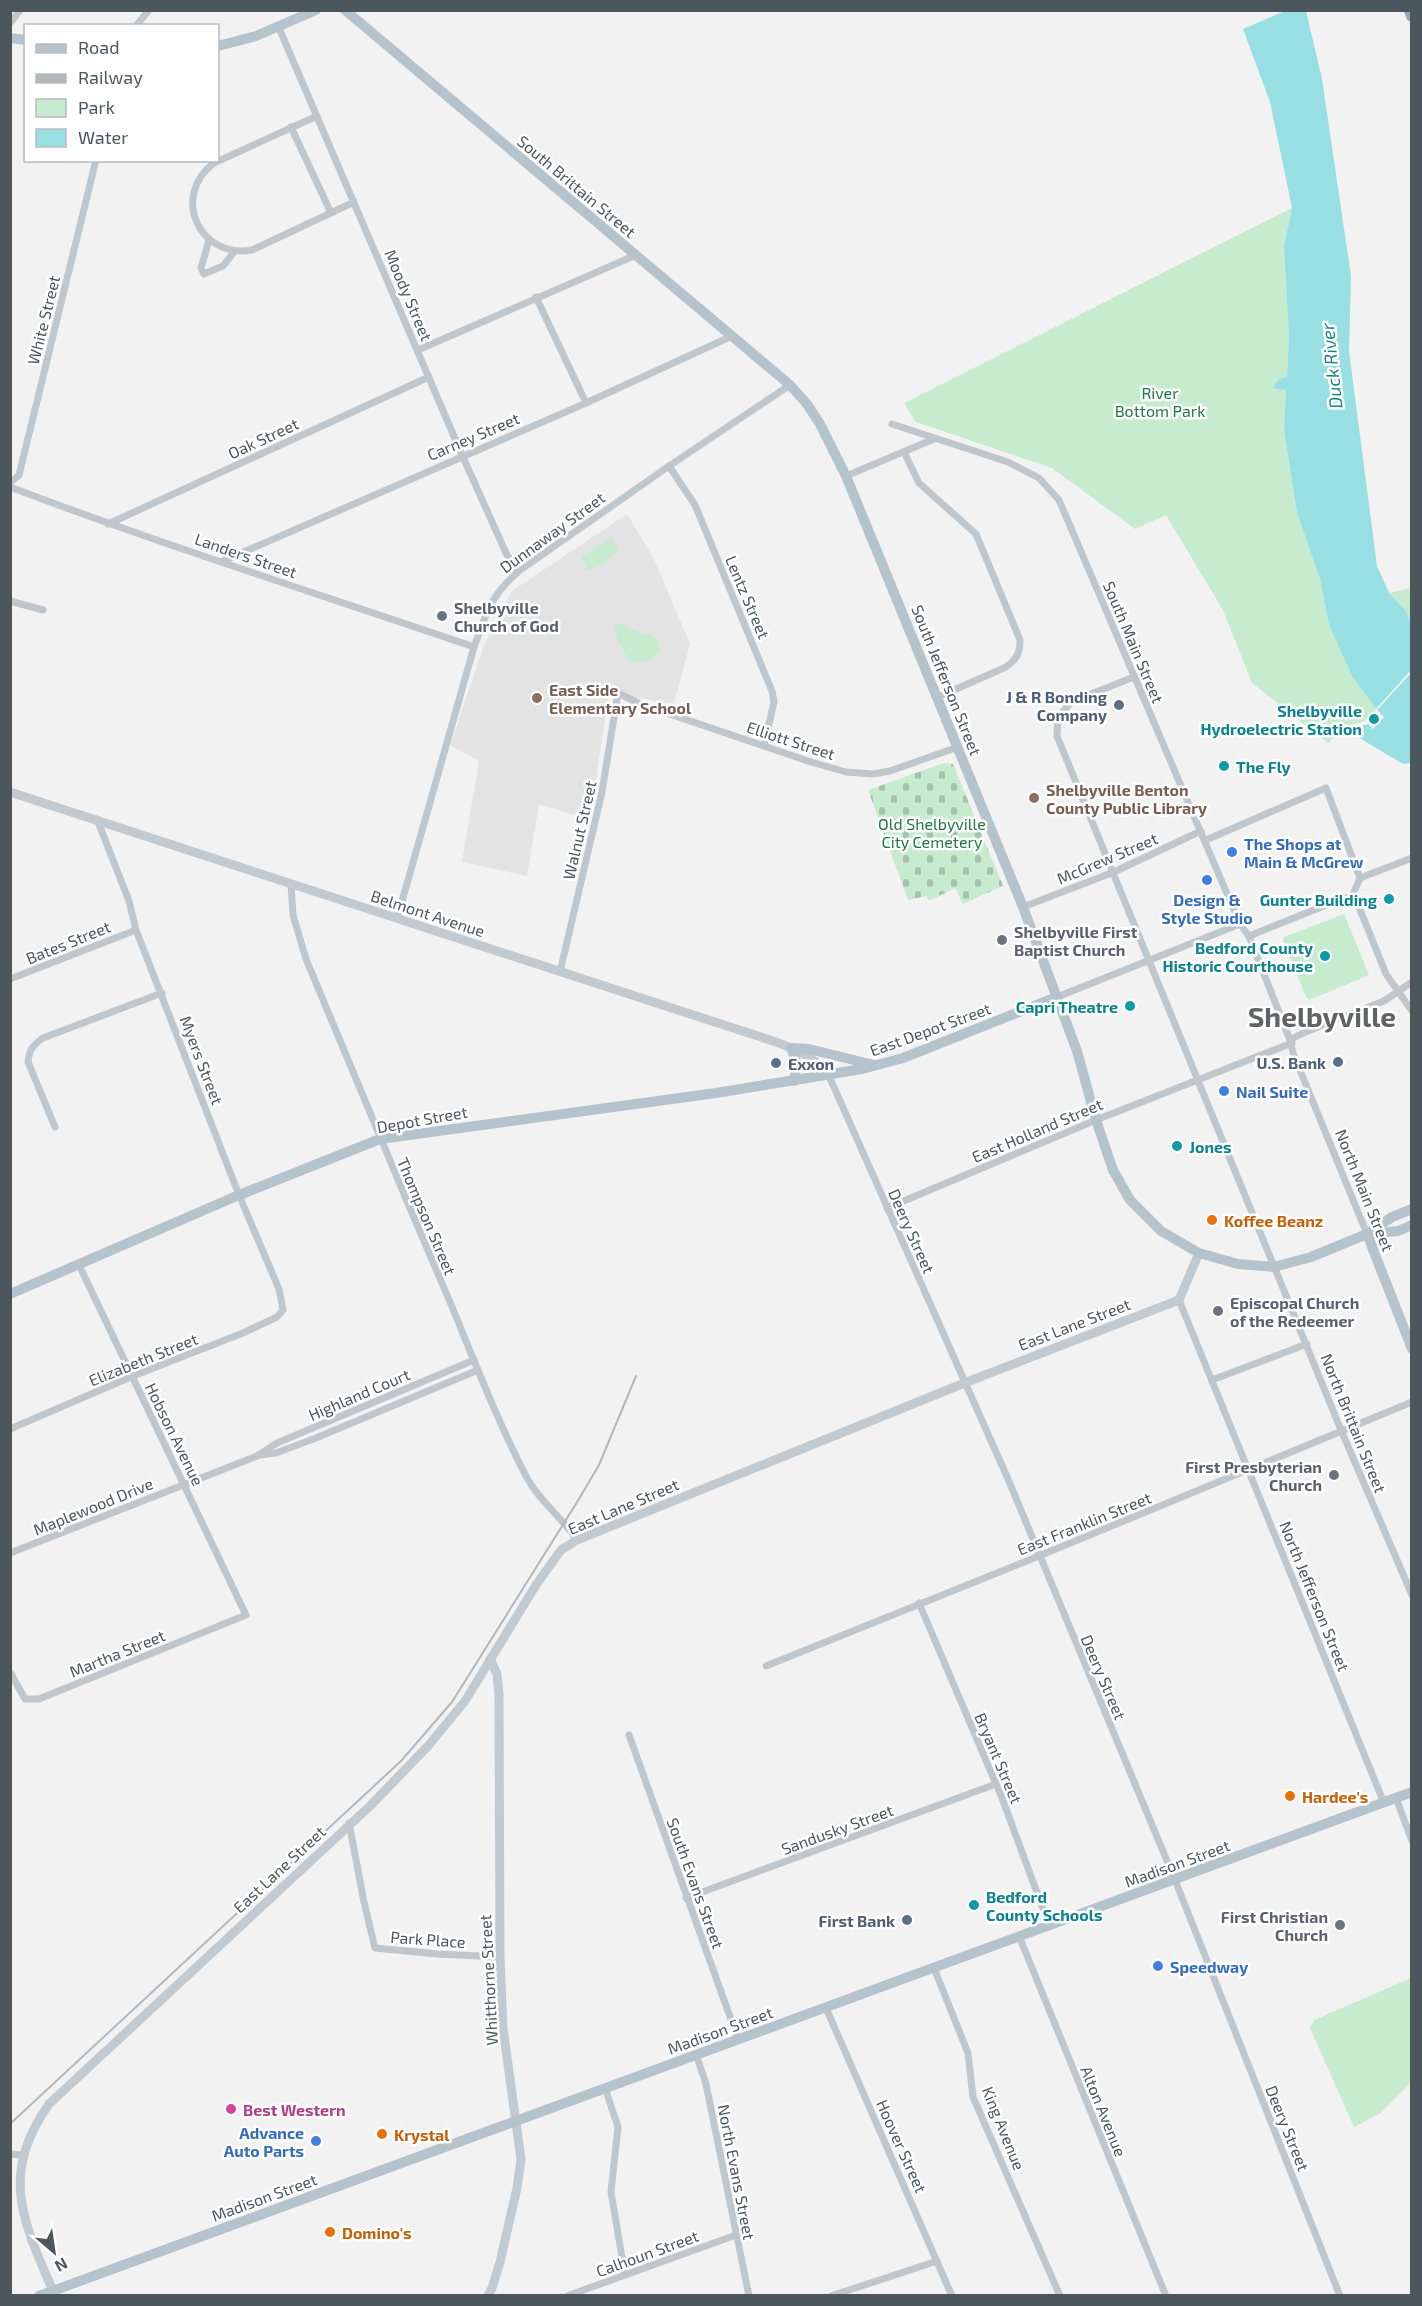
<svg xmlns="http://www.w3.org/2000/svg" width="1422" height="2306" font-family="'Exo 2',sans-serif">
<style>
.education{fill:#e4e3e3}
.green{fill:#c6ebcf}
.cemetery{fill:url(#cemetery-stones)}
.water{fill:#98dfe3}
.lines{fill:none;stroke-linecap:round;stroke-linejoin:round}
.street{stroke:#bfc7cc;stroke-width:7}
.secondary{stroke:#c0cad0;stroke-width:9}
.primary{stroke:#b5c4cc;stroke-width:10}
.highway{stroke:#8faaba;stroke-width:12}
.rail{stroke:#b4b8bb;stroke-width:2}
.worship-dot{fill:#6b7280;stroke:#fff;stroke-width:2}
.education-dot{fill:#8d6e63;stroke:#fff;stroke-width:2}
.service-dot{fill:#5c6f8a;stroke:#fff;stroke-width:2}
.culture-dot{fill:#0f9aa8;stroke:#fff;stroke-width:2}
.shop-dot{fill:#3f7fe0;stroke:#fff;stroke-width:2}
.food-dot{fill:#e8710a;stroke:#fff;stroke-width:2}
.hotel-dot{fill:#d1479c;stroke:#fff;stroke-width:2}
.labels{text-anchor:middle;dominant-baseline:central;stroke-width:5;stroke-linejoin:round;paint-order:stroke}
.street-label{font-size:16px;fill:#4b575d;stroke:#fff}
.park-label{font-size:16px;fill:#237740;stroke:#fff}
.worship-label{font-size:16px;font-weight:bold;fill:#5b616d;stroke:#fff;text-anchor:start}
.education-label{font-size:16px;font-weight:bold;fill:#785e54;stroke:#fff;text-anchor:start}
.service-label{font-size:16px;font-weight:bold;fill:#4e5e75;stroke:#fff;text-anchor:end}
.culture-label{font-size:16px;font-weight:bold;fill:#0d838f;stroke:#fff;text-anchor:end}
.shop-label{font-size:16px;font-weight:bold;fill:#366cbe;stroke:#fff;text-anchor:start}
.food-label{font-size:16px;font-weight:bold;fill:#c56008;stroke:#fff;text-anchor:start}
.hotel-label{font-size:16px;font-weight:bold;fill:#b23c85;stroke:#fff;text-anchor:start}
.water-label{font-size:18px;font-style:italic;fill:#1c8288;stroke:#fff}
.town-label{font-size:28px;font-weight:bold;fill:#5f6365;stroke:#fff}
</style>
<defs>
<pattern id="cemetery-stones" width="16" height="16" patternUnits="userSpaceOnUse" patternTransform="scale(1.5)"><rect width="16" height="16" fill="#c6ebcf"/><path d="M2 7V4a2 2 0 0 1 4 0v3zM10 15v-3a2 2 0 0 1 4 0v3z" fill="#a3c1ab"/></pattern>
</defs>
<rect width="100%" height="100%" fill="#f3f2f2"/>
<path class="education" d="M627,514l27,45 36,85 -16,60 -65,-11 -19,127 -51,-16 -12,72 -65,-14 17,-101 -29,-16 34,-100 28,-54z"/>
<g class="green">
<path d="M1292,208l-8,38 5,91 -2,39 -12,7 -1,6 12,1 -2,40 13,83 23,66 9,46 23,51 24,33 -11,12 -21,7 -16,15 -76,-60 -29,-73 -57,-95 -31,14 -83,-61 -136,-46 -12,-19z"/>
<path d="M611,537l7,14 -12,9 1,2 -19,9 -7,-14z"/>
<path d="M1411,588v35l-5,-12 -17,-18z"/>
<path d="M619,623c6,1 8,4 13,6 20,10 19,-5 29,22l-11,9 -19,3 -13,-21 -4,-14z"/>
<path d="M1344,914l25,61 -60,25 -3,-3 -23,-57 1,-3z"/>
<path d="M1411,1978v104l-30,31 -27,14 -44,-99 4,-8z"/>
</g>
<path class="cemetery" d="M944,763l9,1 50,122 -40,18 -8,-16 -26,13 -3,-5 -18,4 -40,-110z"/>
<g class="water">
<path d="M1285,11h21l16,68 29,197 -2,75 28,215 12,27 17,18 5,12v47l-35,39 -24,-33 -23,-51 -9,-46 -23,-66 -13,-83 2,-40 -12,-1c-1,-8 8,-10 13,-13l2,-39 -5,-91 8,-38 -22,-106 -27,-73z"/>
<path d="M1411,673v90l-8,1 -57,-34 22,-6 5,5 11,-12 -7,-7z"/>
</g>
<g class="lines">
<g class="street">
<path d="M10,23l10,-13"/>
<path d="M136,26l13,-16"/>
<path d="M279,28l183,427 45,100 12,16"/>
<path d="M317,116l-103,47c-43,32 -16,96 38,87l102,-48"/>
<path d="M291,127l40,86"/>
<path d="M209,240l-8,28 3,6 19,-8 11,-14"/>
<path d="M536,297l50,106"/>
<path d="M418,350l218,-95"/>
<path d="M892,424l116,38 31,16 20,22 181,424 9,12 41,104 3,13 74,181"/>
<path d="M904,452l15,31 57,51 44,106c0,13 -3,19 -14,27l-68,30"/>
<path d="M669,466l26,39 77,186 2,11 -10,44"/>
<path d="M846,476l88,-37"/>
<path d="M10,483l9,-8 77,-315"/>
<path d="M10,487c153,58 309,107 464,160"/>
<path d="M108,524l321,-147"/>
<path d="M223,561l363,-158 146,-67"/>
<path d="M10,601l33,9"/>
<path d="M1134,677l-63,25 -13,16 -1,18 284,694 71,165"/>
<path d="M1206,840l120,-52 34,90"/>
<path d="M291,884l2,31 13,44c47,114 95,229 144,343 24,58 47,118 76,174 13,25 36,41 51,64"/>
<path d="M1352,897l5,5 29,72 26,37"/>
<path d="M1352,897l8,-19 52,-20"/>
<path d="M1023,907l91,-35 87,-41"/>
<path d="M397,919l77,-272c13,-35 16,-51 45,-76l150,-105 121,-81"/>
<path d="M1249,936l95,-38 8,-1"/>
<path d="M560,972l42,-180 16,-99 22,11 171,58 35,10 27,2 17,-3 68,-24"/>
<path d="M10,979l126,-49"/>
<path d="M1057,997l183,-73"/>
<path d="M1290,1040l13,-7 81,-32 28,-19"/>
<path d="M829,1076l179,403 167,401 165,416"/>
<path d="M55,1127l-27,-65c1,-12 5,-17 15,-24l119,-45"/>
<path d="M887,1208l209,-88 196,-77"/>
<path d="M1179,1300l205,503"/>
<path d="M1212,1380l95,-36"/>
<path d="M10,1429l123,-53 110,-43 34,-16 6,-7 -4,-21 -40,-94 -103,-265 -7,-29 -32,-82"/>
<path d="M259,1455l17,-2 40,-15 162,-68"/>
<path d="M10,1553l247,-97 20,-13 197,-83"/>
<path d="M919,1603l83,195 47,127"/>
<path d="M766,1666l273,-110 373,-154"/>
<path d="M10,1672l15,27h14l207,-84 -167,-350"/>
<path d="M629,1735l109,304"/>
<path d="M1396,1798l16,43"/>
<path d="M349,1823l15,79 11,46 62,6 63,3"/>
<path d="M686,1898l310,-114"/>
<path d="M1019,1936l147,360"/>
<path d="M934,1968l34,85 5,44 87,199"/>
<path d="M826,2008l126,288"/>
<path d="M696,2054l10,30 43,212"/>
<path d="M605,2088l13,39 -7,65 14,83"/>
<path d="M10,2154l12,1"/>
<path d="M567,2296l169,-61"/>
<path d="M831,2296l106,-35"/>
</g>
<g class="secondary">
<path d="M10,792l766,250c21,8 40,15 53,34"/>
<path d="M53,2291c-31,-72 -53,-117 -4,-187l320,-297 59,-61 37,-45 71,-116 25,-35 16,-10 390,-158 212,-82 20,-47"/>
<path d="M488,2296l4,-8 8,-26 17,-74 4,-29 -18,-131 -3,-71 -1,-263 -2,-20 -7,-15"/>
</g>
<g class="primary">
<path d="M345,10l445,375 17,19 13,20 26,52 177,431 54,144 19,69 17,50 17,30 31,31 38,22 39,11 36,3 37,-10 56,-23 25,-17 20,-8"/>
<path d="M10,38l16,2"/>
<path d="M218,46l38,-10 60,-26"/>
<path d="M794,1081l3,-18 -6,-15 18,1 65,16"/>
<path d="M1367,1234l45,115"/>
<path d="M1370,1234l28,-3 14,-6"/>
<path d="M10,1294l229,-99 141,-56 336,-46 146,-24 41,-11 154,-61"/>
<path d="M39,2296c457,-171 916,-334 1373,-504"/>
</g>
<path class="highway" d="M1410,10l2,6"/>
<path class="rail" d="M10,2124l391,-363 51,-59 127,-203 20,-34 37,-89"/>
</g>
<g class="worship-dot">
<circle cx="442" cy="616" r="6"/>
<circle cx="1002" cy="940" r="6"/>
<circle cx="1218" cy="1311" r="6"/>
<circle cx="1334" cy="1475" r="6"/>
<circle cx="1340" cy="1925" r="6"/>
</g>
<g class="education-dot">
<circle cx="537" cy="698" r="6"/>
<circle cx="1034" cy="798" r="6"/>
</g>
<g class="service-dot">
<circle cx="1119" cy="705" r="6"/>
<circle cx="1338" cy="1062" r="6"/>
<circle cx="776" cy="1063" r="6"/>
<circle cx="907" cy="1920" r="6"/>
</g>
<g class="culture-dot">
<circle cx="1374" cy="719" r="6"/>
<circle cx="1224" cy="766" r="6"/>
<circle cx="1389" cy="899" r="6"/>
<circle cx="1325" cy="956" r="6"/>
<circle cx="1130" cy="1006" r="6"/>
<circle cx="1177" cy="1146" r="6"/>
<circle cx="974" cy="1905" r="6"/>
</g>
<g class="shop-dot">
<circle cx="1232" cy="852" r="6"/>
<circle cx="1207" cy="880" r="6"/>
<circle cx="1224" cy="1091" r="6"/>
<circle cx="1158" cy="1966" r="6"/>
<circle cx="316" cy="2141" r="6"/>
</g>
<g class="food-dot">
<circle cx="1212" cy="1220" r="6"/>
<circle cx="1290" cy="1796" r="6"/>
<circle cx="382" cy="2134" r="6"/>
<circle cx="330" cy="2232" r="6"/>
</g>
<circle class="hotel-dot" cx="231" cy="2109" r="6"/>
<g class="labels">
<g class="street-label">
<text transform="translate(577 186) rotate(40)">South Brittain Street</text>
<text transform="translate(409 295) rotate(67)">Moody Street</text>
<text transform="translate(43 320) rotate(-76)">White Street</text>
<text transform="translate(473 436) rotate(-23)">Carney Street</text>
<text transform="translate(263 438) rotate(-25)">Oak Street</text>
<text transform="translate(552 532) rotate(-36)">Dunnaway Street</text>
<text transform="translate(246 555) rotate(19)">Landers Street</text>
<text transform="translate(748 597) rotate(67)">Lentz Street</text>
<text transform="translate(1134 642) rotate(67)">South Main Street</text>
<text transform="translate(947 680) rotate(68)">South Jefferson Street</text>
<text transform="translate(791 740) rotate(18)">Elliott Street</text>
<text transform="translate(579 830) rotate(-77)">Walnut Street</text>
<text transform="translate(1107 858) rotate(-23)">McGrew Street</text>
<text transform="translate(428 913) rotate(18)">Belmont Avenue</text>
<text transform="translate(68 942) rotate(-22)">Bates Street</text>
<text transform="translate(930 1029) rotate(-20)">East Depot Street</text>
<text transform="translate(202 1060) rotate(69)">Myers Street</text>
<text transform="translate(422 1119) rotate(-10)">Depot Street</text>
<text transform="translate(1037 1130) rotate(-23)">East Holland Street</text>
<text transform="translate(1365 1190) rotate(68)">North Main Street</text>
<text transform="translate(427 1216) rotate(67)">Thompson Street</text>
<text transform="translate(912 1231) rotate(66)">Deery Street</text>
<text transform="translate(1074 1324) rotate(-21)">East Lane Street</text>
<text transform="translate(143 1359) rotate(-22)">Elizabeth Street</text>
<text transform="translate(359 1394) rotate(-23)">Highland Court</text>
<text transform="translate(1354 1423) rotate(68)">North Brittain Street</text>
<text transform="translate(175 1434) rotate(64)">Hobson Avenue</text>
<text transform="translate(93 1506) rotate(-22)">Maplewood Drive</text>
<text transform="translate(623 1506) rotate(-23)">East Lane Street</text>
<text transform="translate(1084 1523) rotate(-22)">East Franklin Street</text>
<text transform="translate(1315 1596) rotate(68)">North Jefferson Street</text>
<text transform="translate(117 1653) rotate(-22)">Martha Street</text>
<text transform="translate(1104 1677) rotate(67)">Deery Street</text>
<text transform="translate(999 1758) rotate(67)">Bryant Street</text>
<text transform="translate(837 1829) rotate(-20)">Sandusky Street</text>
<text transform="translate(1177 1863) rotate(-20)">Madison Street</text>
<text transform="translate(279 1869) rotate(-43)">East Lane Street</text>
<text transform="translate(696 1883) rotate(70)">South Evans Street</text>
<text transform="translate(428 1939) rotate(4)">Park Place</text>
<text transform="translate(488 1980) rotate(-93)">Whitthorne Street</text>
<text transform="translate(720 2030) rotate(-20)">Madison Street</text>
<text transform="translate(1104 2111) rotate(68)">Alton Avenue</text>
<text transform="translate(1004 2128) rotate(68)">King Avenue</text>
<text transform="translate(1288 2128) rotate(68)">Deery Street</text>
<text transform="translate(902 2146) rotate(66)">Hoover Street</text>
<text transform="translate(737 2172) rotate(79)">North Evans Street</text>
<text transform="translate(264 2197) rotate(-20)">Madison Street</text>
<text transform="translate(647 2253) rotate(-20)">Calhoun Street</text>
</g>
<g class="park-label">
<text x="1160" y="392">River<tspan x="1160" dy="18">Bottom Park</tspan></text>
<text x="932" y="823">Old Shelbyville<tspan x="932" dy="18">City Cemetery</tspan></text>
</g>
<g class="worship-label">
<text x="454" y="607">Shelbyville<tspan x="454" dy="18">Church of God</tspan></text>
<text x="1014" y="931">Shelbyville First<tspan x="1014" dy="18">Baptist Church</tspan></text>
<text x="1230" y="1302">Episcopal Church<tspan x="1230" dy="18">of the Redeemer</tspan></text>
<text x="1322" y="1466" text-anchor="end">First Presbyterian<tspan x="1322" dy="18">Church</tspan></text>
<text x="1328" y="1916" text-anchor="end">First Christian<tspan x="1328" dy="18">Church</tspan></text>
</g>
<g class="education-label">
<text x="549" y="689">East Side<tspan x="549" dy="18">Elementary School</tspan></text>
<text x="1046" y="789">Shelbyville Benton<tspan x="1046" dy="18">County Public Library</tspan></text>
</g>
<g class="service-label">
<text x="1107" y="696">J &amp; R Bonding<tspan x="1107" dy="18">Company</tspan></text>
<text x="1326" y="1062">U.S. Bank</text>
<text x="788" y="1063" text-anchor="start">Exxon</text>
<text x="895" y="1920">First Bank</text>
</g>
<g class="culture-label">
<text x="1362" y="710">Shelbyville<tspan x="1362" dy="18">Hydroelectric Station</tspan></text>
<text x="1236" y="766" text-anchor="start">The Fly</text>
<text x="1377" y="899">Gunter Building</text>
<text x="1313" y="947">Bedford County<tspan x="1313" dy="18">Historic Courthouse</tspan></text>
<text x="1118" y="1006">Capri Theatre</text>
<text x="1189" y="1146" text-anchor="start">Jones</text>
<text x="986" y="1896" text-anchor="start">Bedford<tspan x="986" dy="18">County Schools</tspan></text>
</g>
<g class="shop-label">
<text x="1244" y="843">The Shops at<tspan x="1244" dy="18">Main &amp; McGrew</tspan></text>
<text x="1207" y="899" text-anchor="middle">Design &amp;<tspan x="1207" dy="18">Style Studio</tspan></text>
<text x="1236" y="1091">Nail Suite</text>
<text x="1170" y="1966">Speedway</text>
<text x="304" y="2132" text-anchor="end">Advance<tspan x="304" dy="18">Auto Parts</tspan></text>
</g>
<g class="food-label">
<text x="1224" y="1220">Koffee Beanz</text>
<text x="1302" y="1796">Hardee's</text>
<text x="394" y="2134">Krystal</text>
<text x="342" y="2232">Domino's</text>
</g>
<g class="hotel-label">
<text x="243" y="2109">Best Western</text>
</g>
<g class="water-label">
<text transform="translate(1331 366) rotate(-96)">Duck River</text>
</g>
<g class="town-label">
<text x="1322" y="1016">Shelbyville</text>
</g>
</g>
<rect width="1422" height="2306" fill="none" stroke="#4b575d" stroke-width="24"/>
<rect x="24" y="24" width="195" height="138" fill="#ffffff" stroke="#b7bcbe" stroke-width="1.5"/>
<rect x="36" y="44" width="30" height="9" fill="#b5c4cc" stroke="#b7bcbe" stroke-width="1.5"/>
<text x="78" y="54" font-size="18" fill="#4b575d">Road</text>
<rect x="36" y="74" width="30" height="9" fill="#b4b8bb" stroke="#b7bcbe" stroke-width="1.5"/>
<text x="78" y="84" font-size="18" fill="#4b575d">Railway</text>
<rect x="36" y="99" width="30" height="18" fill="#c6ebcf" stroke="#b7bcbe" stroke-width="1.5"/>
<text x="78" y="114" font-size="18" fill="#4b575d">Park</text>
<rect x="36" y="129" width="30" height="18" fill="#98dfe3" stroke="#b7bcbe" stroke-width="1.5"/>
<text x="78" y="144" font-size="18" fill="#4b575d">Water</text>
<g transform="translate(54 2252) rotate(151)" stroke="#ffffff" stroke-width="4.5" paint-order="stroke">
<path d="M0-4.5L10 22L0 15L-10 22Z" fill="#4b575d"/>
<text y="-9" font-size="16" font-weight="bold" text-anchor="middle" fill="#4b575d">N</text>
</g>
</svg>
